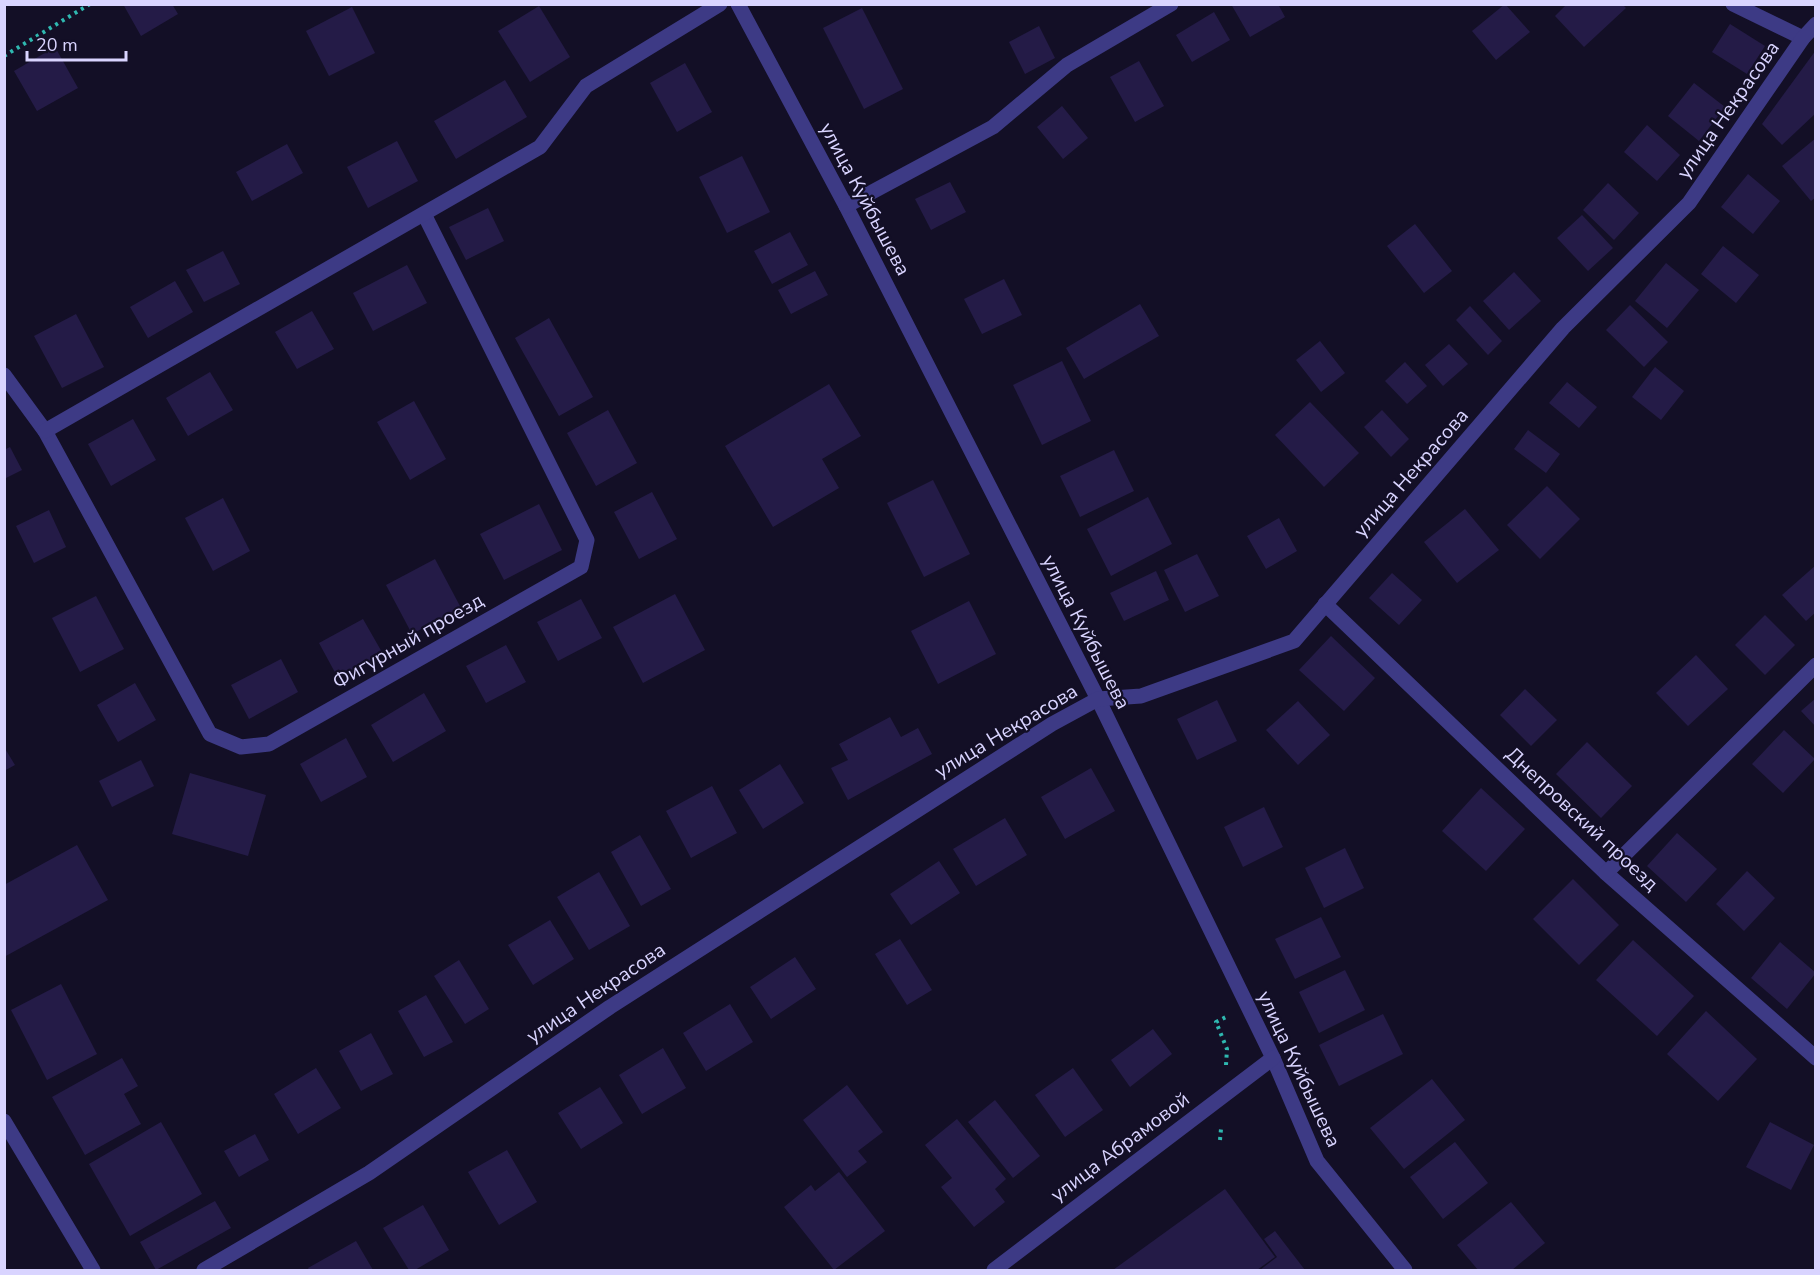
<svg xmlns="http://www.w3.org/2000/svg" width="1820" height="1275" font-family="'Nunito Sans',sans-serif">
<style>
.building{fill:#241b47}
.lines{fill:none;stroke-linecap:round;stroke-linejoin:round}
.path{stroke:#2fb8b0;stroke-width:4;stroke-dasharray:3 4.5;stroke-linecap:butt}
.minor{stroke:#3d3a85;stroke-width:15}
.labels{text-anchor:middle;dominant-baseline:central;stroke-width:4.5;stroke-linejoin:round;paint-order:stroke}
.street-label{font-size:20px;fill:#d9d4ff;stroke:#130f26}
</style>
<rect width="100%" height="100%" fill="#130f26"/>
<g class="building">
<path d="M123,4h49l6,10 -37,22z"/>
<path d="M1231,4h47l7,13 -35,20z"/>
<path d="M1505,4l25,28 -34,28 -24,-29z"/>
<path d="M1567,4h55l4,4 -42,39 -29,-31z"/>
<path d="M539,6l31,51 -40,25 -32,-51z"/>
<path d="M352,7l23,46 -46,23 -23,-45z"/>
<path d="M862,8l41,81 -39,20 -41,-81z"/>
<path d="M1214,12l16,28 -38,22 -16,-27z"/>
<path d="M1730,24l35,22 -18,28 -35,-22z"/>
<path d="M1039,26l16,32 -30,16 -16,-32z"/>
<path d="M55,47l23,41 -41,23 -23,-40z"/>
<path d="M1816,50v63l-34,32 -20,-21z"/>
<path d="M1139,61l25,45 -29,16 -25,-45z"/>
<path d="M685,63l27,49 -35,20 -27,-49z"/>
<path d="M505,80l22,37 -71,42 -22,-38z"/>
<path d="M1694,83l31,24 -26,34 -31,-25z"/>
<path d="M1062,106l26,32 -25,21 -26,-32z"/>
<path d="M1647,125l33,30 -23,26 -33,-29z"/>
<path d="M1816,138v59l-5,4 -29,-35z"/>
<path d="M397,141l21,40 -50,27 -21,-41z"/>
<path d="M287,144l16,29 -51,28 -16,-29z"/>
<path d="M742,156l28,56 -43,21 -28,-56z"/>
<path d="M1748,174l32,27 -27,33 -32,-27z"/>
<path d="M950,182l16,30 -35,18 -16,-31z"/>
<path d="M1608,183l31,30 -25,27 -31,-30z"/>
<path d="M488,208l16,33 -38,19 -17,-33z"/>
<path d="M1582,215l31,33 -25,23 -31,-33z"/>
<path d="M1415,224l37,47 -28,22 -37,-47z"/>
<path d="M790,232l18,33 -36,19 -18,-33z"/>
<path d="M1723,246l36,29 -23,28 -35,-29z"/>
<path d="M223,251l17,33 -36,18 -18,-32z"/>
<path d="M1666,263l33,27 -32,38 -32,-27z"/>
<path d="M407,265l20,38 -54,28 -20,-38z"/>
<path d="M815,271l13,24 -37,19 -13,-24z"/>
<path d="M1514,272l27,29 -32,29 -26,-29z"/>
<path d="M1004,279l18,36 -40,19 -18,-35z"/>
<path d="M175,281l18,31 -45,26 -18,-31z"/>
<path d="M1140,304l19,32 -75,43 -18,-31z"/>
<path d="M1630,305l38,37 -24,25 -38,-37z"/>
<path d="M1470,306l32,35 -14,14 -32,-35z"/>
<path d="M312,311l22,38 -37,20 -22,-37z"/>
<path d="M76,314l28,53 -42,21 -28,-52z"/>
<path d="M549,318l44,79 -34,19 -44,-78z"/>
<path d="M1320,341l25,32 -24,19 -25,-32z"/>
<path d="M1449,344l19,20 -25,22 -18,-21z"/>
<path d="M1062,361l29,60 -49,24 -29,-60z"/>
<path d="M1405,362l22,24 -20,18 -22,-23z"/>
<path d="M1655,367l29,24 -23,29 -29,-23z"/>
<path d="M210,372l23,38 -45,26 -22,-38z"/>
<path d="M1567,382l30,25 -18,21 -30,-25z"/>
<path d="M829,384l32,52 -39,23 17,29 -66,39 -48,-81z"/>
<path d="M414,401l32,58 -36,21 -33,-58z"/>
<path d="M1310,402l49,51 -35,34 -49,-52z"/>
<path d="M608,410l29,53 -41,23 -29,-53z"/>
<path d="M1382,410l27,29 -18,18 -27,-30z"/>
<path d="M133,419l23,41 -45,26 -23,-42z"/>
<path d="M1528,430l32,24 -14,19 -32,-24z"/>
<path d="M10,447l12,23 -18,9v-29z"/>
<path d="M1114,450l20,41 -54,26 -20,-41z"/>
<path d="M933,480l37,74 -46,23 -37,-74z"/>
<path d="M1547,486l33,33 -40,40 -33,-34z"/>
<path d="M652,492l25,47 -38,20 -25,-47z"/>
<path d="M1148,497l24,47 -61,32 -24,-47z"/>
<path d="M223,498l27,53 -37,20 -28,-53z"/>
<path d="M539,504l23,46 -58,30 -24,-46z"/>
<path d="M1465,509l34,41 -42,33 -33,-41z"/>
<path d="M49,510l17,37 -32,16 -18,-37z"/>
<path d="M1279,518l18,33 -31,18 -19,-33z"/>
<path d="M1197,554l22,42 -34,16 -21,-42z"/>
<path d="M435,559l26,49 -49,26 -26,-49z"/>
<path d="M1816,565v47l-10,9 -24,-26z"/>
<path d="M1156,571l13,29 -45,21 -14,-28z"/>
<path d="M1392,573l30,27 -23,25 -30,-27z"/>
<path d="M675,594l30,56 -62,33 -30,-56z"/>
<path d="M96,596l28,53 -44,23 -28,-54z"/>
<path d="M581,599l21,39 -44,23 -21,-39z"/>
<path d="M969,601l27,53 -58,30 -27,-53z"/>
<path d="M1765,615l30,30 -30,30 -30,-30z"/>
<path d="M363,619l20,35 -45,24 -19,-35z"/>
<path d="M1331,636l44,42 -31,33 -45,-41z"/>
<path d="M506,645l20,37 -40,21 -20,-37z"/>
<path d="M1696,655l32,34 -40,37 -32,-33z"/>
<path d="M281,659l17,33 -49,27 -18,-34z"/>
<path d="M135,683l21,37 -38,22 -21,-37z"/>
<path d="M1525,689l32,31 -26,26 -31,-31z"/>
<path d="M424,693l22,38 -53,31 -22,-37z"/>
<path d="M1816,698v29l-15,-16z"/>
<path d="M1217,700l20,41 -40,19 -20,-41z"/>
<path d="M1298,701l32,34 -32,30 -32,-35z"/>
<path d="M890,717l11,20 17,-9 14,26 -84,46 -17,-32 17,-8 -9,-16z"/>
<path d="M1784,730l31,29 -32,34 -31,-29z"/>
<path d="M346,738l21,39 -46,25 -21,-38z"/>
<path d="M1587,742l45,44 -31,32 -45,-44z"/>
<path d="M4,747l11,18 -11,6z"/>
<path d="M141,760l13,26 -42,21 -13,-26z"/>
<path d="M780,764l24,39 -41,26 -24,-39z"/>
<path d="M1091,768l24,43 -50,28 -24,-42z"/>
<path d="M190,773l76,22 -18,61 -76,-22z"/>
<path d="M712,786l25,47 -46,25 -25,-47z"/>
<path d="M1481,788l44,41 -39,42 -44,-40z"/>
<path d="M1264,807l19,40 -40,20 -19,-40z"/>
<path d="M1005,818l22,37 -51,31 -23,-37z"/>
<path d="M1677,833l40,36 -31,33 -39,-36z"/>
<path d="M640,835l31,54 -30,17 -30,-54z"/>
<path d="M77,845l31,55 -104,57v-72z"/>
<path d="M1345,848l19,40 -40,20 -19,-40z"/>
<path d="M939,861l21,32 -49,32 -21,-31z"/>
<path d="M1747,871l28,27 -31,33 -28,-27z"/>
<path d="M599,872l31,54 -41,24 -32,-53z"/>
<path d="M1573,879l46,46 -40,40 -46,-46z"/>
<path d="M1321,917l20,40 -46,22 -20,-40z"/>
<path d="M550,920l24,39 -41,26 -25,-40z"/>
<path d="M900,939l32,51 -25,15 -32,-51z"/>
<path d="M1633,940l61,56 -37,40 -61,-56z"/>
<path d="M1780,942l36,31 -29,36 -36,-31z"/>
<path d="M795,957l21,32 -45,30 -21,-32z"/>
<path d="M459,960l30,49 -24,15 -31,-48z"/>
<path d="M1345,970l20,40 -46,23 -20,-41z"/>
<path d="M61,984l36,70 -50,26 -36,-70z"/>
<path d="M426,995l27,47 -29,15 -26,-46z"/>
<path d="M730,1004l23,38 -47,29 -23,-38z"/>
<path d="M1706,1011l51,48 -39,42 -51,-47z"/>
<path d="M1383,1014l20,40 -64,32 -20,-41z"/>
<path d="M1153,1029l19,25 -42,33 -19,-27z"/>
<path d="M371,1033l22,41 -32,17 -22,-40z"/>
<path d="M663,1048l23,40 -44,26 -23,-39z"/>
<path d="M122,1058l16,28 -14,8 17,30 -56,31 -33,-58z"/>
<path d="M316,1068l25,40 -43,26 -24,-40z"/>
<path d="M1073,1068l30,42 -38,27 -30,-42z"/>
<path d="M1432,1079l33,41 -61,49 -34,-41z"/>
<path d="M847,1085l36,47 -25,19 9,11 -20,15 -44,-57z"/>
<path d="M600,1087l23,36 -42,26 -23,-36z"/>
<path d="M995,1100l45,56 -27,22 -45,-56z"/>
<path d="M957,1119l49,60 -11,10 10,13 -31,25 -33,-40 11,-9 -27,-33z"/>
<path d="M161,1122l41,72 -72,42 -41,-72z"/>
<path d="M1770,1122l44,23 -23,45 -45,-23z"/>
<path d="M255,1134l14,26 -30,17 -15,-26z"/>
<path d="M1455,1142l33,41 -45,36 -33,-42z"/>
<path d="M507,1150l30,52 -38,23 -31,-53z"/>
<path d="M839,1172l46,59 -51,39 -50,-63 27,-22 4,6z"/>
<path d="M1225,1189l50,68 -18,13h-144z"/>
<path d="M215,1201l16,27 -75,42 -16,-28z"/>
<path d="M1511,1202l34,41 -33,27h-34l-21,-25z"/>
<path d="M423,1205l26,45 -34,20h-6l-26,-42z"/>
<path d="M1275,1231l30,39h-45l17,-13 -13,-18z"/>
<path d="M356,1241l17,29h-64l-1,-2z"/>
</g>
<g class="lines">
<g class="path">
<path d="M4,56l86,-52"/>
<path d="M1226,1065l1,-16 -11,-27 10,-5"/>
<path d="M1220,1140l1,-11"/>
</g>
<g class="minor">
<path d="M738,4l108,202 252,493 175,359 44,103 88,109"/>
<path d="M1733,4l70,34"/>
<path d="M846,206l147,-79 74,-62 104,-61"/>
<path d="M4,375l41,56 165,303 31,13 28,-3 312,-177 6,-27 -163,-326"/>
<path d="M45,431l495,-284 46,-61 134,-82"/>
<path d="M1325,604l281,269 210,185"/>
<path d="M1606,873l210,-208"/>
<path d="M4,1121l89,149"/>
<path d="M204,1270l165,-97 241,-166 442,-283 46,-25 43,-3 153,-55 269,-313 126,-125 114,-165 13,-14"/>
<path d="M994,1270l279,-212"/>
</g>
</g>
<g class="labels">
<g class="street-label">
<text transform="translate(1728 110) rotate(-55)">улица Некрасова</text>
<text transform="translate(865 199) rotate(62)">улица Куйбышева</text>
<text transform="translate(1411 473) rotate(-49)">улица Некрасова</text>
<text transform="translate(1086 632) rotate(63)">улица Куйбышева</text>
<text transform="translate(408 641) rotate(-30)">Фигурный проезд</text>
<text transform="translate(1006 731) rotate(-31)">улица Некрасова</text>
<text transform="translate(1582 819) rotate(43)">Днепровский проезд</text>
<text transform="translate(596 993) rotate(-34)">улица Некрасова</text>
<text transform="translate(1299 1069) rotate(65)">улица Куйбышева</text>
<text transform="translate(1120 1147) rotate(-37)">улица Абрамовой</text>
</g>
</g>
<rect width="1820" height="1275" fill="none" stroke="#d9d4ff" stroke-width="12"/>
<path d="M27 51v9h99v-9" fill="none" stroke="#d9d4ff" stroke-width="3"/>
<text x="36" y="51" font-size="18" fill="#d9d4ff" stroke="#130f26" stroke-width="4.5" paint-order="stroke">20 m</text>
</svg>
